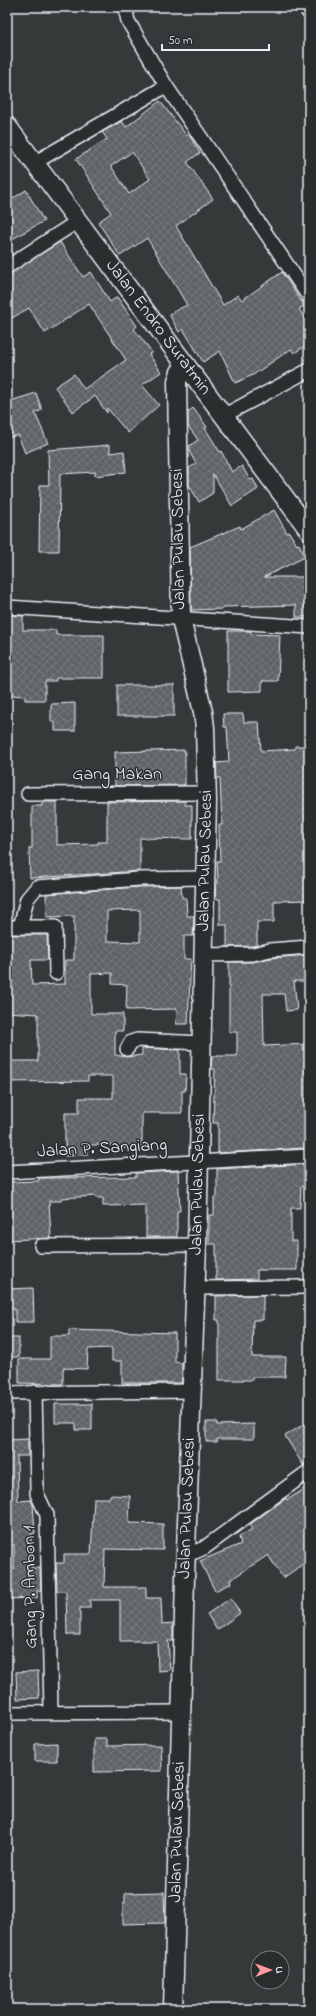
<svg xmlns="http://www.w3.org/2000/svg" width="316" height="2016" font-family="'Indie Flower',sans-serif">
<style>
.building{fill:url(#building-cross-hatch);stroke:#e8f1f8;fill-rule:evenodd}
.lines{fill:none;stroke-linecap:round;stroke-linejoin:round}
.street-casing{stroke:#e8f1f8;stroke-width:16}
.secondary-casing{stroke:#e8f1f8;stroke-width:21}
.street{stroke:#2a2d2e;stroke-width:13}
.secondary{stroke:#2a2d2e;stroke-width:18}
.labels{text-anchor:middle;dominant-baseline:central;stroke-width:3;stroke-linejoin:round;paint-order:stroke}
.street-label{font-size:18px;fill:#e8f1f8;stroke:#2a2d2e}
</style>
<defs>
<pattern id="building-cross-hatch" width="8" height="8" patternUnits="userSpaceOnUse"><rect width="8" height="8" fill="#5f6365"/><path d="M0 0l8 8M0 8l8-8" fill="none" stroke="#767a7c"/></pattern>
</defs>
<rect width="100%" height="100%" fill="#35393a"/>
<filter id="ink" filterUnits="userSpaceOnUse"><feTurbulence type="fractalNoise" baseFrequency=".025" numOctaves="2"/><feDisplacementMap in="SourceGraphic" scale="8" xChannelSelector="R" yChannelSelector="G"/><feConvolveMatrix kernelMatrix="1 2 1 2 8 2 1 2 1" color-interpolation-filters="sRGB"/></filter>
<g filter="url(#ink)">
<g class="building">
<path d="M160,101l27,35 2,-1 11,18 -13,9 26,37 -37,27 47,79 15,-10 4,5 40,-28 22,34 -5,3 10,16v19l-15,9 -3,-4 -38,26 -18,8 -15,-32 -17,11 -20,-33 -4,3 -10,-18 18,-9 -40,-67 -27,18 -22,-34 13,-9 -35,-54 31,-20 -5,-7 20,-11 4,6zM132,152l18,27 -21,15 -18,-28z"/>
<path d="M26,190l18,31 -37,21v-40z"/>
<path d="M60,242l23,35 8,-5 19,30 7,-5 20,29 -3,3 18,23 -3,2 12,18 -19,13 17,20 -31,28 -21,-25v5l-12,-17 -22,16 -18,-25 19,-13 10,15 42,-29 -37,-56 -44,29 -16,-25 -22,13v-46z"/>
<path d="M36,393l6,17 -7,3 13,30 -23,10 -7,-18 -11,3v-36z"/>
<path d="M193,408l14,19 -2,1 15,24 1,-1 11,21 10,-6 8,14 3,-1 5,10 -26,17 -19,-32v19l-14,9 -10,-17v-17l7,-4 -7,-13v-5l9,-6 -10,-14v-14z"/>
<path d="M110,445v8l14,-2 2,21 -31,4v-4l-35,2 -1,77h-20l1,-66h9l-1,-35z"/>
<path d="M274,510l13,23 2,-1 8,13 2,-1 6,13 -41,20h45v40h-13v-12l-73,2v2l-32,1 -1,-63 50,-21 1,3z"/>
<path d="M7,615l16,1v14h33v5h48v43h-48v3h-11v19h-20v-4l-18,-1z"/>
<path d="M228,631h23v3l29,1 -2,46h-16v10l-34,1z"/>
<rect x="117" y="685" width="57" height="31"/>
<path d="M75,703v28h-20v-9h-4v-18z"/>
<path d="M223,714h20l1,8h15l2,29 34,-2v-3h14v154l-35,1v21h-17v23l-5,1 -25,1v-22h-7v-26h-5l1,-16h2l-1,-22h3l-1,-36h3l-2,-47h-3l-1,-15 13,-1 -2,-35h-3z"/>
<path d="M185,750v35l-70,1v-34z"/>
<path d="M185,801v4h7v34l-52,-1v33l-110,7 -1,-30h3v-42h10v-4h15v43l41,-1v-2h9v-40z"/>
<path d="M181,886l1,12h4l1,18h7l-1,20h-9v23h7l-3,65h-12l1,-15 -51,1 1,-25 -15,-1v-11l-21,1v40h32v17h-8v24l12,2 15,-2v-7l38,2v24h6l-1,17h-3v22h-40v35h-27v-3h-28v10l-22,1v-43h14v-15h34v-22h-25v5l-81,1v-21h31v-47l-31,-2v-77h40l1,25h-17l1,25 33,-1v-24h9v-44l-27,1 -1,-23 93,-7zM140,910v32l-33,-1v-30z"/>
<path d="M309,955v26h-15l3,29 -11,1 -2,-17h-21l1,52 45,-2v93h-4v11l-87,5v-30h-5l2,-54h-4l1,-13h25v-24h-8v-70h24l18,-4z"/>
<path d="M309,1164v23l-8,-1 -1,22h-9v33h6v29h-40v9l-41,1v-36h-7v-29h5v-18h3v-28z"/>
<path d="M178,1171l2,40h-3v26h-31v-32l-43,1v-8h-7v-2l-35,2v3h-12l2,37 -44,2v-21l2,-1 -1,-36 31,-1v-3h13l84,-1v-4z"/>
<path d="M33,1288l1,34h-19v-13h-8v-20z"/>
<path d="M263,1295v25h-10l-1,37h34l-1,20h-33v3h-33v-60h-3v-24z"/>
<path d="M69,1330l106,3v29l7,1v20h-60v-22h-10v-13l-24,1 -1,20 -24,-1v16l-44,-1v-24h31v-23h19z"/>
<rect x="7" y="1338" width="12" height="19"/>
<path d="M55,1404h37v26h-16v-7h-21z"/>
<path d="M309,1421v42l-6,2 -18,-29z"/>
<path d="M206,1422h11v3l37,-1v15h-37v3h-11z"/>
<path d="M28,1439v17h-11l1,45 13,-1 2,4 2,29 -4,1 1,34h8l1,23h-4v7l-30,1v-30h7v-24h-7v-105z"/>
<path d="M309,1486v74l-26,18 -15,-23 -38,25 1,3 -16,8 -15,-30 41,-17 -2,-7 13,-8 -3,-4 37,-27 1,2z"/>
<path d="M110,1495l20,1 -1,27 34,1v26l-58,-1 -1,38h42v11h15l1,26 11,-1v18h-5l2,29 -12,1 -1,-30h-37v-41h-30v8h-10v27h-13l-1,-44h-9l-1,-28h8v-9h27l3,-56h16z"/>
<path d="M231,1598l9,15 -23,17 -10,-16z"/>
<path d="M38,1671l1,27 -22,1 -1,-27z"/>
<path d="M94,1739h13v7l54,-1 1,26 -68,1z"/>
<path d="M57,1743v18h-22v-17z"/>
<path d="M164,1892l1,31 -42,1v-21h2v-10z"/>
</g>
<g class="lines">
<g class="street-casing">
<g id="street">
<path d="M130,7l-4,5 2,9 38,65 143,211"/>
<path d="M305,7l4,6"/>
<path d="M34,163l132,-77"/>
<path d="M7,267l71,-46"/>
<path d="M223,416l86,-46"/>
<path d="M7,607l302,20"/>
<path d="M28,794l179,-1"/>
<path d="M7,927h48l1,46"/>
<path d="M20,927l7,-28 10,-12 102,-8 66,-1"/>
<path d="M204,955l49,-1 17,-4 39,-3"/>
<path d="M127,1049l4,-7 6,-2 65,3"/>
<path d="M7,1172l302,-16"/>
<path d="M41,1246l156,-1"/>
<path d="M195,1288l114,-1"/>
<path d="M35,1392l2,96v6l10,21 4,197"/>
<path d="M7,1393l185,-2"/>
<path d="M186,1553l9,-1 9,-4 105,-77"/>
<path d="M7,1713l174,-1"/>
</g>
</g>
<g class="secondary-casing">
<g id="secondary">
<path id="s1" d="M7,126l302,404"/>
<path id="s2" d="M173,2009l12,-431 12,-333 10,-444 -2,-73 -2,-16 -22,-93 -4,-238 3,-9 6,-7"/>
</g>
</g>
<use href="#street" class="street"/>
<use href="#secondary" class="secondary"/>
</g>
</g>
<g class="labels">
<g class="street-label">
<text stroke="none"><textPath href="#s1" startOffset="252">Jalan Endro Suratmin</textPath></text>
<text transform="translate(179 539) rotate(-91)">Jalan Pulau Sebesi</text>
<text x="117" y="775">Gang Makan</text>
<text stroke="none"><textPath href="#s2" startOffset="1149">Jalan Pulau Sebesi</textPath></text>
<text transform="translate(102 1149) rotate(-3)">Jalan P. Sangiang</text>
<text stroke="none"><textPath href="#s2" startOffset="825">Jalan Pulau Sebesi</textPath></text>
<text stroke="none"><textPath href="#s2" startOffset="501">Jalan Pulau Sebesi</textPath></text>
<text transform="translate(31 1587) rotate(-91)">Gang P. Ambon 1</text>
<text stroke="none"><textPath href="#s2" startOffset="177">Jalan Pulau Sebesi</textPath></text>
</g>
</g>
<rect width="316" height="2016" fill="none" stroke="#2a2d2e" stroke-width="24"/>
<rect x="12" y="12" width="292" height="1992" fill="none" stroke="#e8f1f8" stroke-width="1.5" filter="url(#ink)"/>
<g transform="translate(270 1970) rotate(89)"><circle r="19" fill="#2a2d2e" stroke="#767b7f"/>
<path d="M0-3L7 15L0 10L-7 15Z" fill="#ff9aa2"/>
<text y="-6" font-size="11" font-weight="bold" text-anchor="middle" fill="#e8f1f8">U</text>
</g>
<path d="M162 44v6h107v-6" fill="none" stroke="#e8f1f8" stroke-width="2"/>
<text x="168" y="44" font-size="12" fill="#e8f1f8" stroke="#2a2d2e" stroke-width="3" paint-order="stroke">50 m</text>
</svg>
